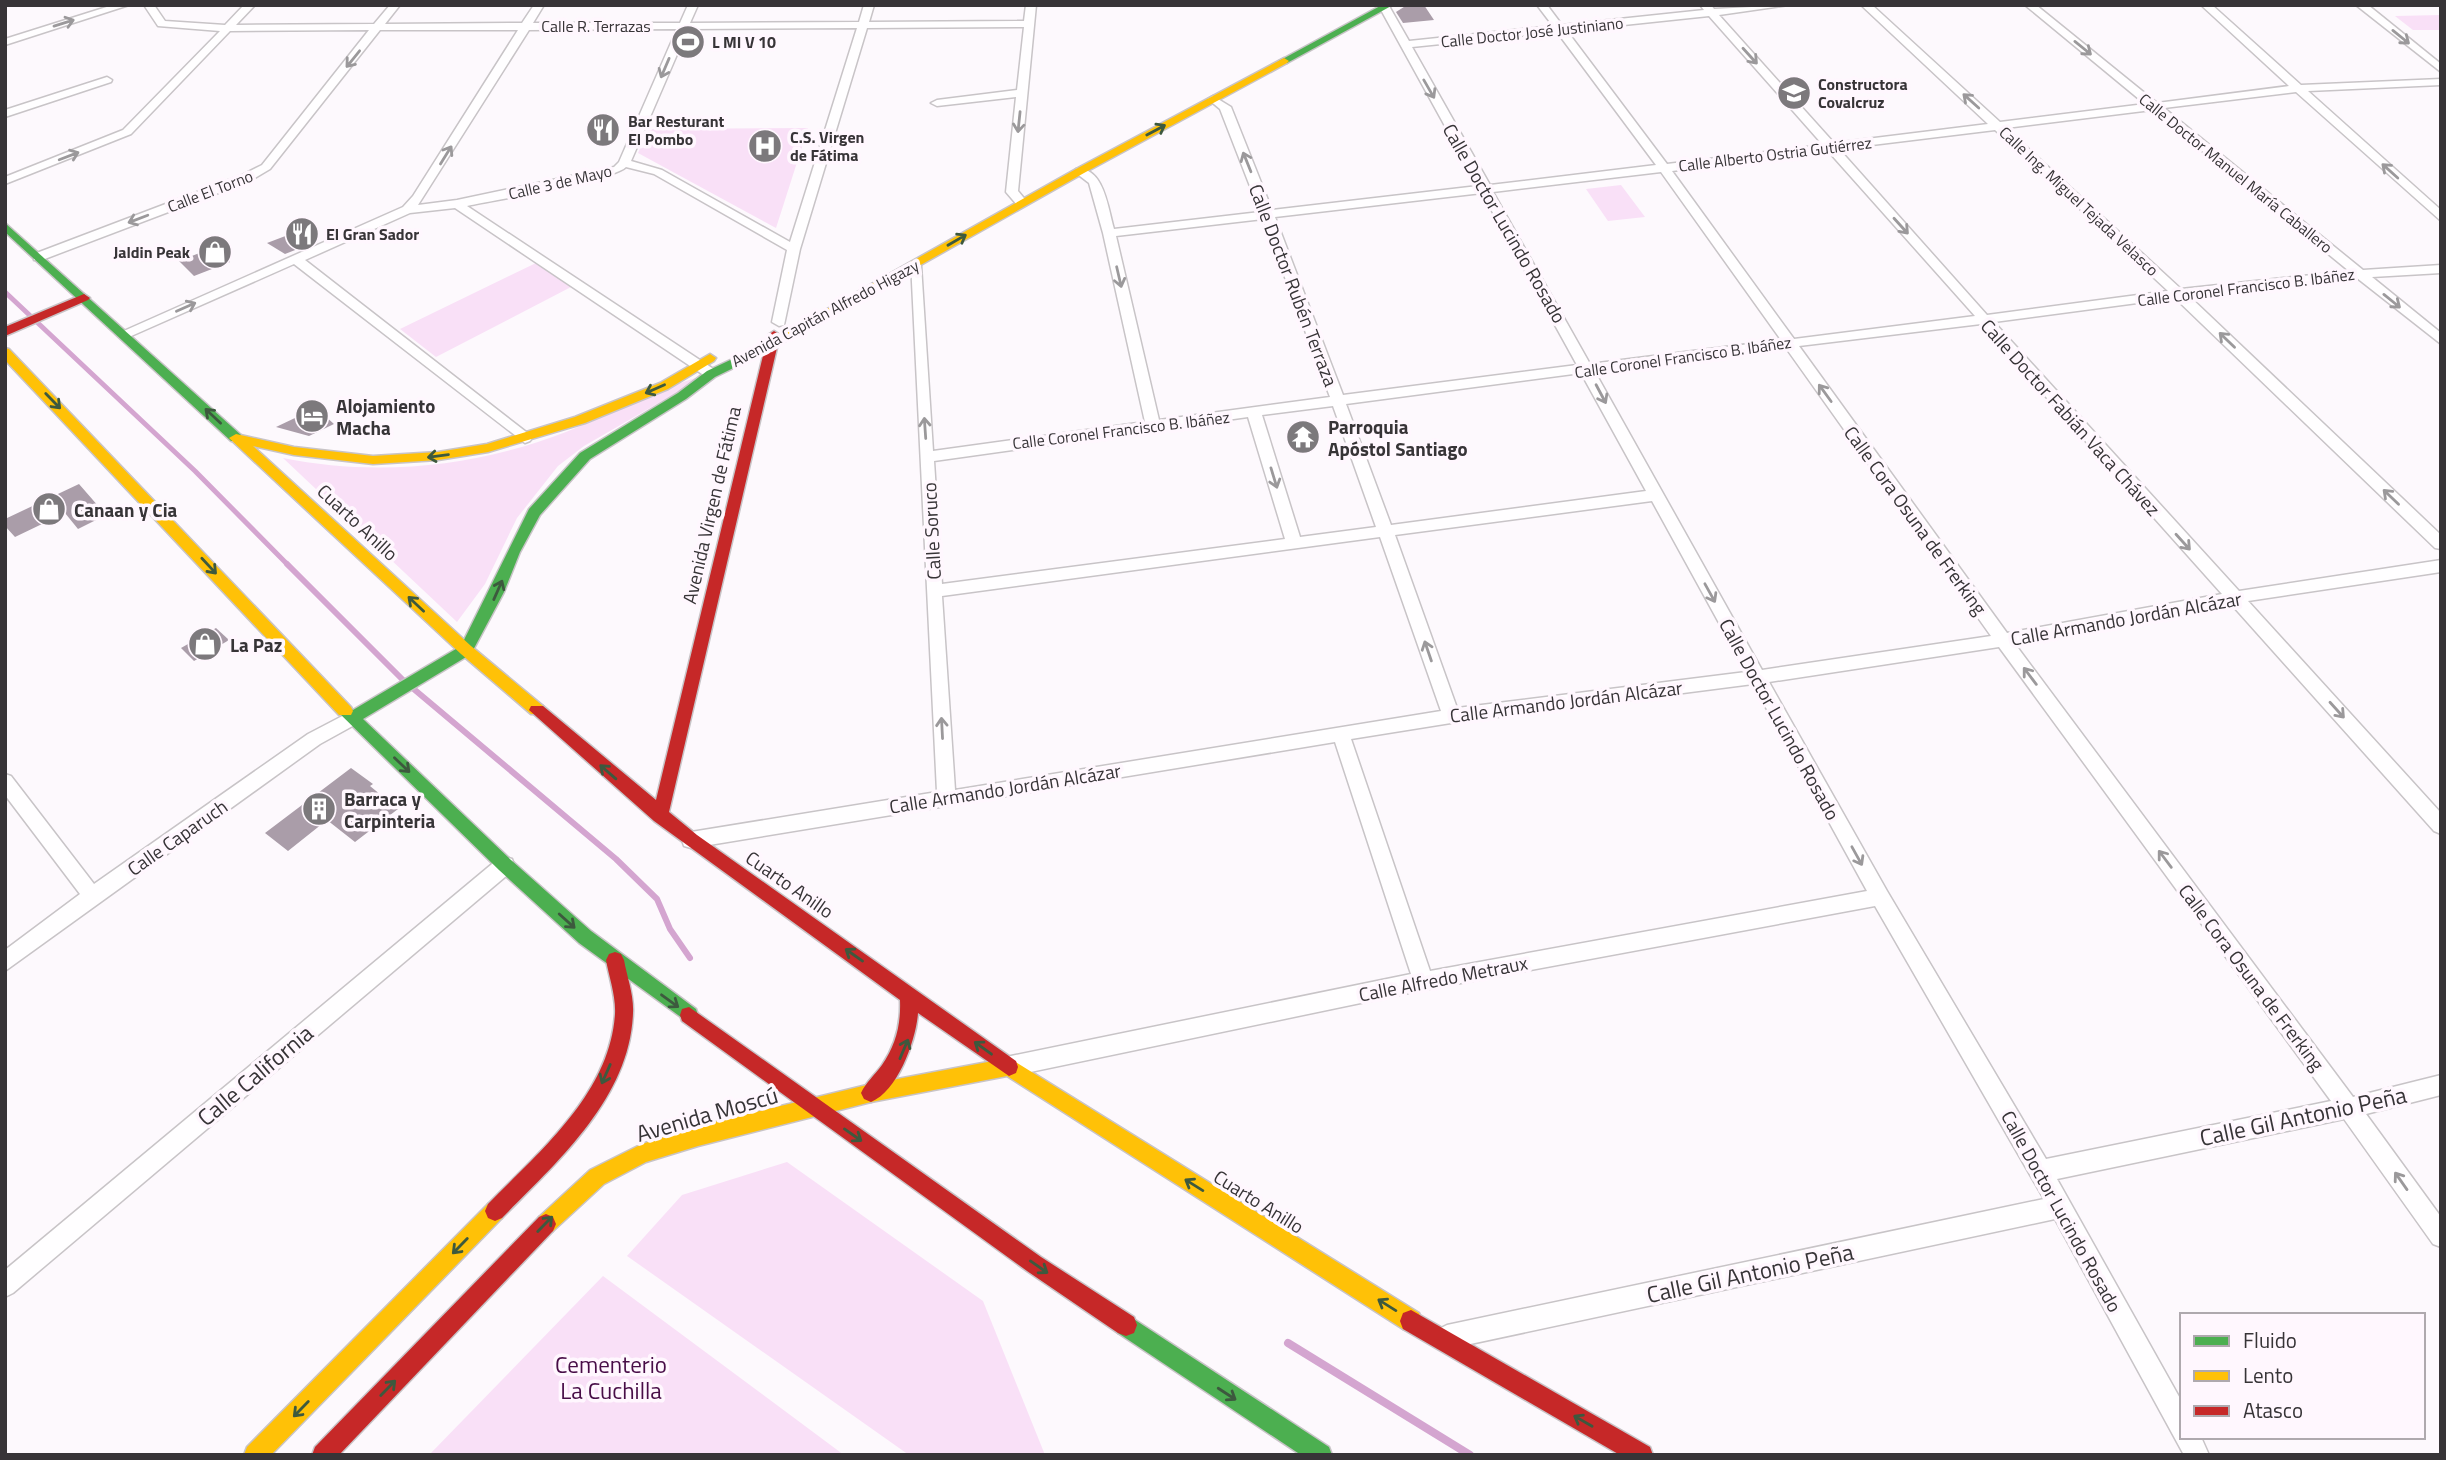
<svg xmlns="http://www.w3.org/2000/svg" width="2446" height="1460" font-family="'Titillium Web',sans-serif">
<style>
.green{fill:#f9e0f7}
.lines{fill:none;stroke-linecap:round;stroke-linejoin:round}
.stream-far2{stroke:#d4a5d0;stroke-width:5}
.stream-far1{stroke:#d4a5d0;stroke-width:6}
.stream{stroke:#d4a5d0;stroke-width:8}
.building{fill:#aa9da9}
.street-casing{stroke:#c8c4c7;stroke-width:3}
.fast-casing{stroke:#c8c4c7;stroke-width:3}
.slow-casing{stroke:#c8c4c7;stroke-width:3}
.jam-casing{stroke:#c8c4c7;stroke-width:3}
.street{fill:#fffeff;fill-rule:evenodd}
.fast{fill:#4caf50;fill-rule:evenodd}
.slow{fill:#ffc107;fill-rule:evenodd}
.jam{fill:#c62828;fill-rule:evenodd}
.oneway{stroke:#9b999b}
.oneway2{stroke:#3d593e}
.labels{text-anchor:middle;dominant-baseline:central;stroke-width:7;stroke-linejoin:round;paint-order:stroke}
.far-street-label{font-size:16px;fill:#373437;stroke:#fff7fe}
.far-poi-label{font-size:16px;font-weight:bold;fill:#373437;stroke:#fff7fe;text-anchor:start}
.street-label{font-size:19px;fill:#373437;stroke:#fff7fe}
.poi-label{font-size:19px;font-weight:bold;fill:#373437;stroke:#fff7fe;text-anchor:start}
.near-street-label{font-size:23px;fill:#373437;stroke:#fff7fe}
.near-park-label{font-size:23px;fill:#480d47;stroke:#fff7fe}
</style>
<rect width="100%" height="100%" fill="#fdf9fd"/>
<g class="green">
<path d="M2441,15v15h-28l-18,-14z"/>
<path d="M808,128l-32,100 -138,-75 11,-24z"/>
<path d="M1621,185l24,32 -37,4 -22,-32z"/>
<path d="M536,263l35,24 -135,70 -36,-28z"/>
<path d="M709,374l-125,72 -26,20 -41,52 -32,66 -28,38 -174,-164c95,19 192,9 283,-26 48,-19 94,-45 143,-58z"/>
<path d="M787,1162l196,139 62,154h-136l-282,-199 55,-61z"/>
<path d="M603,1276l241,179h-415z"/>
</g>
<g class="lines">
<path class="stream-far2" d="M5,292l190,179 94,95"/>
<path class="stream-far1" d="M287,564l116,116 213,179 41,40 13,30 20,29"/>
<path class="stream" d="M1288,1343l182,112"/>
</g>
<g class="building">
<path d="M1407,5h17l10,15 -31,3 -7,-11z"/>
<path d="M309,227l9,14 -33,13 -18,-11z"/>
<path d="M225,243l5,19 -36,14 -15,-15z"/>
<path d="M316,408l18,16 -25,12 -33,-9z"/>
<path d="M79,484l27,31 -28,14 -13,-16 -50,24 -10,-11v-7z"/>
<path d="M216,628l13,12 -35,21 -13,-13z"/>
<path d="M351,768l22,16 -3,2 28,23 -43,33 -28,-22 -39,31 -23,-18z"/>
</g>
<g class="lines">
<g class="street-casing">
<g id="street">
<path d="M113,5h16l-124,40v-6z"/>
<path d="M144,5h10l11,16 60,4 19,-20h11l-19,20 138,-1 16,-19h10l-15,19 137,-1 12,-18h10l-11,18h147l8,-18h10l-8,18 169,-1 5,-17h10l-5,17 155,-1 2,-16h10l-18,186 10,12 -10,3 -12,-14 10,-95 -79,9 -6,-3 6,-3 80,-10 7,-63 -157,1 -67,221 -16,76 -5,1 -7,-4 15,-72 -133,-76 -28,-7c-14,14 -132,33 -159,39l248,164v6h-10l-250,-168 -45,5 -105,47 225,175 2,3 -2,3 -5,2 -231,-179 -165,73 -5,1 -7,-4 286,-127 10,-11 105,-166h-138l-110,139 -20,12 -208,79h-8v-6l208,-79 20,-10 107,-135 -139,1 -99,103 -126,50v-7l118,-47 97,-99 -62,-5zM857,28l-67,214 -128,-72 -31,-9 57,-132zM677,29l-58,133 -5,5 -157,33 -39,5 111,-175z"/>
<path d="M1537,5h10l15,20 142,-15 -4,-5h11l3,4 75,-4 -70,10 115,128 154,-19 -127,-119h11l128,117 145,-18 -120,-99h11l121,98 132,-17 -88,-81h11l89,80 140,-6v6l-133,6 133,119v11l-145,-129 -132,16 199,162 78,-5v8l-69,4 69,56v11l-84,-66 -168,18 252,239v14l-6,-1 -260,-250 -181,24 245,269 202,-31v12l-193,29 193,212v21l-7,-3 -203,-227 -216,40 338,453 88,-22v20l-75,19 75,103v30l-8,-3 -89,-125 -287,60 125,223v35h19l8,18h-25l-129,-236 -608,130 -8,-4 -4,-8 4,-8 8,-4 597,-126 -169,-293 -452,84 -412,86 -7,-3 -3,-7 3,-7 7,-3 400,-82 -76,-232 -644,106 -7,-2 -2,-6 2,-6 7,-2 246,-40 -26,-530h8l2,3 12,186 212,-29 -42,-189 -14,-50 -13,-10v-4c28,-3 32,40 38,60l146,-17 -40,-103 -12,-10 5,-3 18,11 41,103 206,-24 -98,-178 9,-2 20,35 144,-15zM1709,16l114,129 -156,19 -100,-133zM1557,32l99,133 -166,20 -78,-138zM2152,110l197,161 -168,18 -175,-161zM1995,130l173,161 -181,24 -148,-166zM1828,151l147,165 -181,23 -122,-168zM1661,172l120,168 -191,24 -97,-172zM1482,193l95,172 -234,30 -68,-178zM1263,219l67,178 -171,23 -43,-184zM1981,324l241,270 -215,39 -208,-287zM1786,348l205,288 -229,34 -167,-298zM1581,373l65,118 -255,34 -45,-121zM1333,406l43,121 -76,10 -38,-122zM1248,417l37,122 -343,45 -8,-123zM1652,501l94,171 -289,36 -62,-173zM1380,537l61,174 -486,79 -13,-194zM1999,647l332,454 -285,58 -159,-268 -118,-209zM1753,684l114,207 -437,80 -79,-232 100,-16z"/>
<path d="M2356,5h12l73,59v8z"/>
<path d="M107,77l5,3 -1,2 -106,35v-7z"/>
<path d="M352,711l6,2 3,5 -3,5 -38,21 -315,227v-21l75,-56 -75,-99v-21l6,2 83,108 214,-150z"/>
<path d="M505,857l7,2 2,6 -2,6 -499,422 -8,4v-27l493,-411z"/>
</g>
</g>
<g class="fast-casing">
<g id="fast">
<path d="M1382,5h11l-106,58 -8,-2z"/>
<path d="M5,223l236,212v6h-10l-226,-209z"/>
<path d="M762,345l6,4 -2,3 -51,25 -29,22 -96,60 -50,56 -20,37 -16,40 -33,62 -108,65 148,141 80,71 105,78 2,6 -2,6 -7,2 -110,-80 -80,-73 -162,-159 2,-4 6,-2 8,5 108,-64 68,-137 51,-56 98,-60 29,-22z"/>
<path d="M1126,1314l203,133 3,8h-31l-183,-122 -3,-8 3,-8z"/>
</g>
</g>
<g class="slow-casing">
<g id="slow">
<path d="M1284,58l5,3 -2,2 -203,110 -318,179h-8l-2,-3 320,-180z"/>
<path d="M5,348l4,1 342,358 2,4 -2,4h-12l-334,-355z"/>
<path d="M710,354l6,4 -2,3 -46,28 -83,34 -97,29 -50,8 -65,4 -79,-9 -41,-9 218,200 72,60 2,4 -2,4h-12l-70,-60 -232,-216 7,-4 58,13 79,9 65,-4 49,-8 88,-27 85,-34z"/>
<path d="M1009,1058l410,255 3,8 -3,8 -8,3 -8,-3 -396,-253 -136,26 -173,44 -52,16 -42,22 -51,47 -7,3 -7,-3 -3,-7 3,-7 51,-47 52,-26 56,-18 173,-42z"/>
<path d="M495,1201l7,3 3,7 -3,7 -231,237h-27l3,-8 241,-243z"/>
</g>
</g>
<g class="jam-casing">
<g id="jam">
<path d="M84,294l6,4 -2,2 -83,36v-9z"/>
<path d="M774,331l6,4 -111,477 28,23 319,226 2,6 -2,6 -7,3 -91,-63c-2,27 -20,78 -47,89l-7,-3 -3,-6c5,-11 14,-18 21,-28 14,-20 19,-41 18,-65l-246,-179 -125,-111 2,-4h12l113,94 112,-465z"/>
<path d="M615,952l6,2 3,6c3,17 10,35 9,53 -3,85 -76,149 -131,205l-7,3 -7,-3 -3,-7 3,-7c52,-53 122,-111 127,-190 1,-18 -6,-37 -9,-54l3,-6z"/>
<path d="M689,1007l352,250 93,60 3,8 -3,8 -8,3 -8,-3 -91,-62 -345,-250 -2,-6 2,-6z"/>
<path d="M546,1214l7,3 3,7 -3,7 -214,224h-27l3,-8 224,-230z"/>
<path d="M1411,1310l239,137 3,8h-33l-217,-126 -3,-8 3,-8z"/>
</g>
</g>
<use href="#street" class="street"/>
<use href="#fast" class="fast"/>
<use href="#slow" class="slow"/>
<use href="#jam" class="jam"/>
</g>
<defs><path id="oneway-shaft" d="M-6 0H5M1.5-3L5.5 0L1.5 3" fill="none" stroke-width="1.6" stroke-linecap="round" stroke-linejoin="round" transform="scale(1.75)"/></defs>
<g class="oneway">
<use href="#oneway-shaft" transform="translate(64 23) rotate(-17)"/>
<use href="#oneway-shaft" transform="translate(2401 37) rotate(39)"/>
<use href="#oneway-shaft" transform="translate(2083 48) rotate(39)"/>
<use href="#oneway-shaft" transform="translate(1750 56) rotate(48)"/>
<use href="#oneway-shaft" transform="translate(353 59) rotate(129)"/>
<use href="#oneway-shaft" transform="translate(665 68) rotate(113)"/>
<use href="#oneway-shaft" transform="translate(1429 89) rotate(60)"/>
<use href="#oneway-shaft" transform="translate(1971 101) rotate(-138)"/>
<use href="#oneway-shaft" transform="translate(1019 122) rotate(96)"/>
<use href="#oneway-shaft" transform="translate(446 155) rotate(-58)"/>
<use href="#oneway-shaft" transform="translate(69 156) rotate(-21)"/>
<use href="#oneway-shaft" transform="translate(1247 162) rotate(-112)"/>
<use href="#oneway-shaft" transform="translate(2390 171) rotate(-138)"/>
<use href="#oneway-shaft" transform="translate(138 219) rotate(159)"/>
<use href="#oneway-shaft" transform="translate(1901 226) rotate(48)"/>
<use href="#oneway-shaft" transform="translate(1119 277) rotate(77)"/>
<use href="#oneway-shaft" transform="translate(2392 301) rotate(39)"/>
<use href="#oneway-shaft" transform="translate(186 307) rotate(-24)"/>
<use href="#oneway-shaft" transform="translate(2227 340) rotate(-136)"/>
<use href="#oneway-shaft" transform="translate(1825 393) rotate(-126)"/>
<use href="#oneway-shaft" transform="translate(1601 394) rotate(62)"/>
<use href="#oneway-shaft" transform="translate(925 428) rotate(-94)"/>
<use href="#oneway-shaft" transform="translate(1274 478) rotate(73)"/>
<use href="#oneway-shaft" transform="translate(2391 497) rotate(-136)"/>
<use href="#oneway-shaft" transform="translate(2183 542) rotate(48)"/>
<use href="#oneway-shaft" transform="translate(1710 593) rotate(61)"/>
<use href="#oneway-shaft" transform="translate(1428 651) rotate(-109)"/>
<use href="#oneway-shaft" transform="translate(2030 676) rotate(-127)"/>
<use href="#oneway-shaft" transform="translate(2337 710) rotate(48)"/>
<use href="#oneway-shaft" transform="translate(942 728) rotate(-93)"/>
<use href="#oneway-shaft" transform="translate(1857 856) rotate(61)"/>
<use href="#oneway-shaft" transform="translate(2165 859) rotate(-127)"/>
<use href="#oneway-shaft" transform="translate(2401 1181) rotate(-125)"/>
</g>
<g class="oneway2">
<use href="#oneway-shaft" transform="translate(1156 130) rotate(-28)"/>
<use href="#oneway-shaft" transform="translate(957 240) rotate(-30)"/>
<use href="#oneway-shaft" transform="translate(655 389) rotate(156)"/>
<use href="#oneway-shaft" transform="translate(53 401) rotate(46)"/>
<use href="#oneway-shaft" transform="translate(213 416) rotate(-137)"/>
<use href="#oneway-shaft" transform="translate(438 456) rotate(173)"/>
<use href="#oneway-shaft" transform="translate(209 566) rotate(47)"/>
<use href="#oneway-shaft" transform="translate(498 590) rotate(-66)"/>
<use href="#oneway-shaft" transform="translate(416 604) rotate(-137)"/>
<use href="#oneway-shaft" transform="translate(402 765) rotate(44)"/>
<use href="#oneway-shaft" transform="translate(608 772) rotate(-139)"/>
<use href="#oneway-shaft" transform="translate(567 921) rotate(42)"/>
<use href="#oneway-shaft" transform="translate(854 955) rotate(-145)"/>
<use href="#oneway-shaft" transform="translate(670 1001) rotate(36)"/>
<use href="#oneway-shaft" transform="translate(983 1048) rotate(-144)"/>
<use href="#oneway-shaft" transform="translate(904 1049) rotate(-67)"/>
<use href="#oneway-shaft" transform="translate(606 1074) rotate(114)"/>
<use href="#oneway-shaft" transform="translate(853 1135) rotate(35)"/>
<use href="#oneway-shaft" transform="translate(1194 1185) rotate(-148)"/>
<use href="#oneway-shaft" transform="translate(545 1224) rotate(-46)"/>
<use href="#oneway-shaft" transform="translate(460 1246) rotate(134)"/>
<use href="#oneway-shaft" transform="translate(1039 1267) rotate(35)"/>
<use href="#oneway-shaft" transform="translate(1387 1305) rotate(-148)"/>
<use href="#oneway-shaft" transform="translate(388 1388) rotate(-46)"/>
<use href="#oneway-shaft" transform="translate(1227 1394) rotate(33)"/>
<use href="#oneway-shaft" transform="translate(301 1409) rotate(134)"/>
<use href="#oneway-shaft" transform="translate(1583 1421) rotate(-150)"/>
</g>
<defs>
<g id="stadium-disc" transform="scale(1.75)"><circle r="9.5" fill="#7c797c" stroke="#fff7fe"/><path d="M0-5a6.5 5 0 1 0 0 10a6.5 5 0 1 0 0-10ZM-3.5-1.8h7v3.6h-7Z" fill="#fff"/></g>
<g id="school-disc" transform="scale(1.75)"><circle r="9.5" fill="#7c797c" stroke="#fff7fe"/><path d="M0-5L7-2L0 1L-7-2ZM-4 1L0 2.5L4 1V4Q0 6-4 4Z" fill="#fff"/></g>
<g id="restaurant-disc" transform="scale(1.75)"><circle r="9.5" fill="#7c797c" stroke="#fff7fe"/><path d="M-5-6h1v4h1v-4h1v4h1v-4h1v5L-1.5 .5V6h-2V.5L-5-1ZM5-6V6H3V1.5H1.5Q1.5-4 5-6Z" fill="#fff"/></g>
<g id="hospital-disc" transform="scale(1.75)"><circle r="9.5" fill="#7c797c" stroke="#fff7fe"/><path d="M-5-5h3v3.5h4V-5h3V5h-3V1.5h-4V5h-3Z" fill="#fff"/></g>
<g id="shop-disc" transform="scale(1.75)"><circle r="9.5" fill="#7c797c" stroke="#fff7fe"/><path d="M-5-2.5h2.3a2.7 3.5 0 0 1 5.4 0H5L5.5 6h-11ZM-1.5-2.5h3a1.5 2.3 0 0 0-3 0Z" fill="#fff"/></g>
<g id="hotel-disc" transform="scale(1.75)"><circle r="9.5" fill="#7c797c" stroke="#fff7fe"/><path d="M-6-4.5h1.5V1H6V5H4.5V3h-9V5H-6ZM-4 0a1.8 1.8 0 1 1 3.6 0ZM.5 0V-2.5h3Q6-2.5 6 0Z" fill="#fff"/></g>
<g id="temple-disc" transform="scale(1.75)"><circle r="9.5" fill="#7c797c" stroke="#fff7fe"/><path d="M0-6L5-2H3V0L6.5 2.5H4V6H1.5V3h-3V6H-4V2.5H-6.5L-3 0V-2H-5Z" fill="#fff"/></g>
<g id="building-disc" transform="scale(1.75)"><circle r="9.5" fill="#7c797c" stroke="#fff7fe"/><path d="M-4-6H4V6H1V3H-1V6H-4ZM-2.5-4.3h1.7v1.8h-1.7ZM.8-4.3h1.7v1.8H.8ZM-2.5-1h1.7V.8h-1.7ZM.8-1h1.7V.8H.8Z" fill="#fff"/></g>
</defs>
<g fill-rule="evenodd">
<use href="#stadium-disc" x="688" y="42"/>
<use href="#school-disc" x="1794" y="93"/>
<use href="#restaurant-disc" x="603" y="130"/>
<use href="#hospital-disc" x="765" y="146"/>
<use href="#restaurant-disc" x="302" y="234"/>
<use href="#shop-disc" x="215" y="252"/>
<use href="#hotel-disc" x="312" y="416"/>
<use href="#temple-disc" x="1303" y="437"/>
<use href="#shop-disc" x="49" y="509"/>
<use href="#shop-disc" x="205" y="644"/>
<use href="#building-disc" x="319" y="809"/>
</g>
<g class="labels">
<g class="far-street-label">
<text x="596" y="26">Calle R. Terrazas</text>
<text transform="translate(1532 32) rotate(-6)">Calle Doctor José Justiniano</text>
<text transform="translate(1775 154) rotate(-7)">Calle Alberto Ostria Gutiérrez</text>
<text transform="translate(2236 173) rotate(39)">Calle Doctor Manuel María Caballero</text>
<text transform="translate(560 182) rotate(-13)">Calle 3 de Mayo</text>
<text transform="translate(210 191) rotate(-21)">Calle El Torno</text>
<text transform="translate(2079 201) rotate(43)">Calle Ing. Miguel Tejada Velasco</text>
<text transform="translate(2246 287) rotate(-7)">Calle Coronel Francisco B. Ibáñez</text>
<text transform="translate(825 313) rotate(-28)">Avenida Capitán Alfredo Higazy</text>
<text transform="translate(1683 357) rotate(-8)">Calle Coronel Francisco B. Ibáñez</text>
<text transform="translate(1121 430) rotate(-7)">Calle Coronel Francisco B. Ibáñez</text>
</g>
<g class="far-poi-label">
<text x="712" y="42">L MI V 10</text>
<text x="1818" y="84">Constructora<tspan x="1818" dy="18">Covalcruz</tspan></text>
<text x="628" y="121">Bar Resturant<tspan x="628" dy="18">El Pombo</tspan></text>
<text x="790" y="137">C.S. Virgen<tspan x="790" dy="18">de Fátima</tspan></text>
<text x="326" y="234">El Gran Sador</text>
<text x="190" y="252" text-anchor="end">Jaldin Peak</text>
</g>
<g class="street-label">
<text transform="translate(1505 223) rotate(60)">Calle Doctor Lucindo Rosado</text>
<text transform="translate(1294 285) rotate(69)">Calle Doctor Rubén Terraza</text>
<text transform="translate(2071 417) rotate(48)">Calle Doctor Fabián Vaca Chávez</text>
<text transform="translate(711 505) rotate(-77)">Avenida Virgen de Fátima</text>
<text transform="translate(1916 520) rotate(54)">Calle Cora Osuna de Frerking</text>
<text transform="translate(358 522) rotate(43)">Cuarto Anillo</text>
<text transform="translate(931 531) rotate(-93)">Calle Soruco</text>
<text transform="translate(2126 618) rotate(-10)">Calle Armando Jordán Alcázar</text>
<text transform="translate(1566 701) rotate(-7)">Calle Armando Jordán Alcázar</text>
<text transform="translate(1780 719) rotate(61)">Calle Doctor Lucindo Rosado</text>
<text transform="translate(1005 788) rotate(-9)">Calle Armando Jordán Alcázar</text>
<text transform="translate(177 837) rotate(-35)">Calle Caparuch</text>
<text transform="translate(790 884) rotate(35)">Cuarto Anillo</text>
<text transform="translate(2252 977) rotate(53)">Calle Cora Osuna de Frerking</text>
<text transform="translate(1443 978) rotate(-11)">Calle Alfredo Metraux</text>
<text transform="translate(1259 1201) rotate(32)">Cuarto Anillo</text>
<text transform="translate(2062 1211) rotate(61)">Calle Doctor Lucindo Rosado</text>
</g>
<g class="poi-label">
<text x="336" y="405">Alojamiento<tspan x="336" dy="22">Macha</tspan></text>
<text x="1328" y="426">Parroquia<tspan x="1328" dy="22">Apóstol Santiago</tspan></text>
<text x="74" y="509">Canaan y Cia</text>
<text x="230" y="644">La Paz</text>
<text x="344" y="798">Barraca y<tspan x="344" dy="22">Carpinteria</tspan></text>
</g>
<g class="near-street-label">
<text transform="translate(255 1075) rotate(-40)">Calle California</text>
<text transform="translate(707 1114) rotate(-16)">Avenida Moscú</text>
<text transform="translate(2303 1116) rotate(-12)">Calle Gil Antonio Peña</text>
<text transform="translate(1750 1273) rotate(-12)">Calle Gil Antonio Peña</text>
</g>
<g class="near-park-label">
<text x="611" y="1364">Cementerio<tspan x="611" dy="26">La Cuchilla</tspan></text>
</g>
</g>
<rect width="2446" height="1460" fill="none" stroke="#373437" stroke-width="14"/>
<rect x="2180" y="1313" width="245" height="126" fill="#fff7fe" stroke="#afa9ae" stroke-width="2"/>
<rect x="2194" y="1336" width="35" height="10" fill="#4caf50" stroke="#afa9ae" stroke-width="2"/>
<text x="2243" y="1348" font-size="21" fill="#373437">Fluido</text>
<rect x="2194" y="1371" width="35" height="10" fill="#ffc107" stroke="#afa9ae" stroke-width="2"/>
<text x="2243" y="1383" font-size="21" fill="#373437">Lento</text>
<rect x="2194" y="1406" width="35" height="10" fill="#c62828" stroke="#afa9ae" stroke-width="2"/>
<text x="2243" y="1418" font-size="21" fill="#373437">Atasco</text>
</svg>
